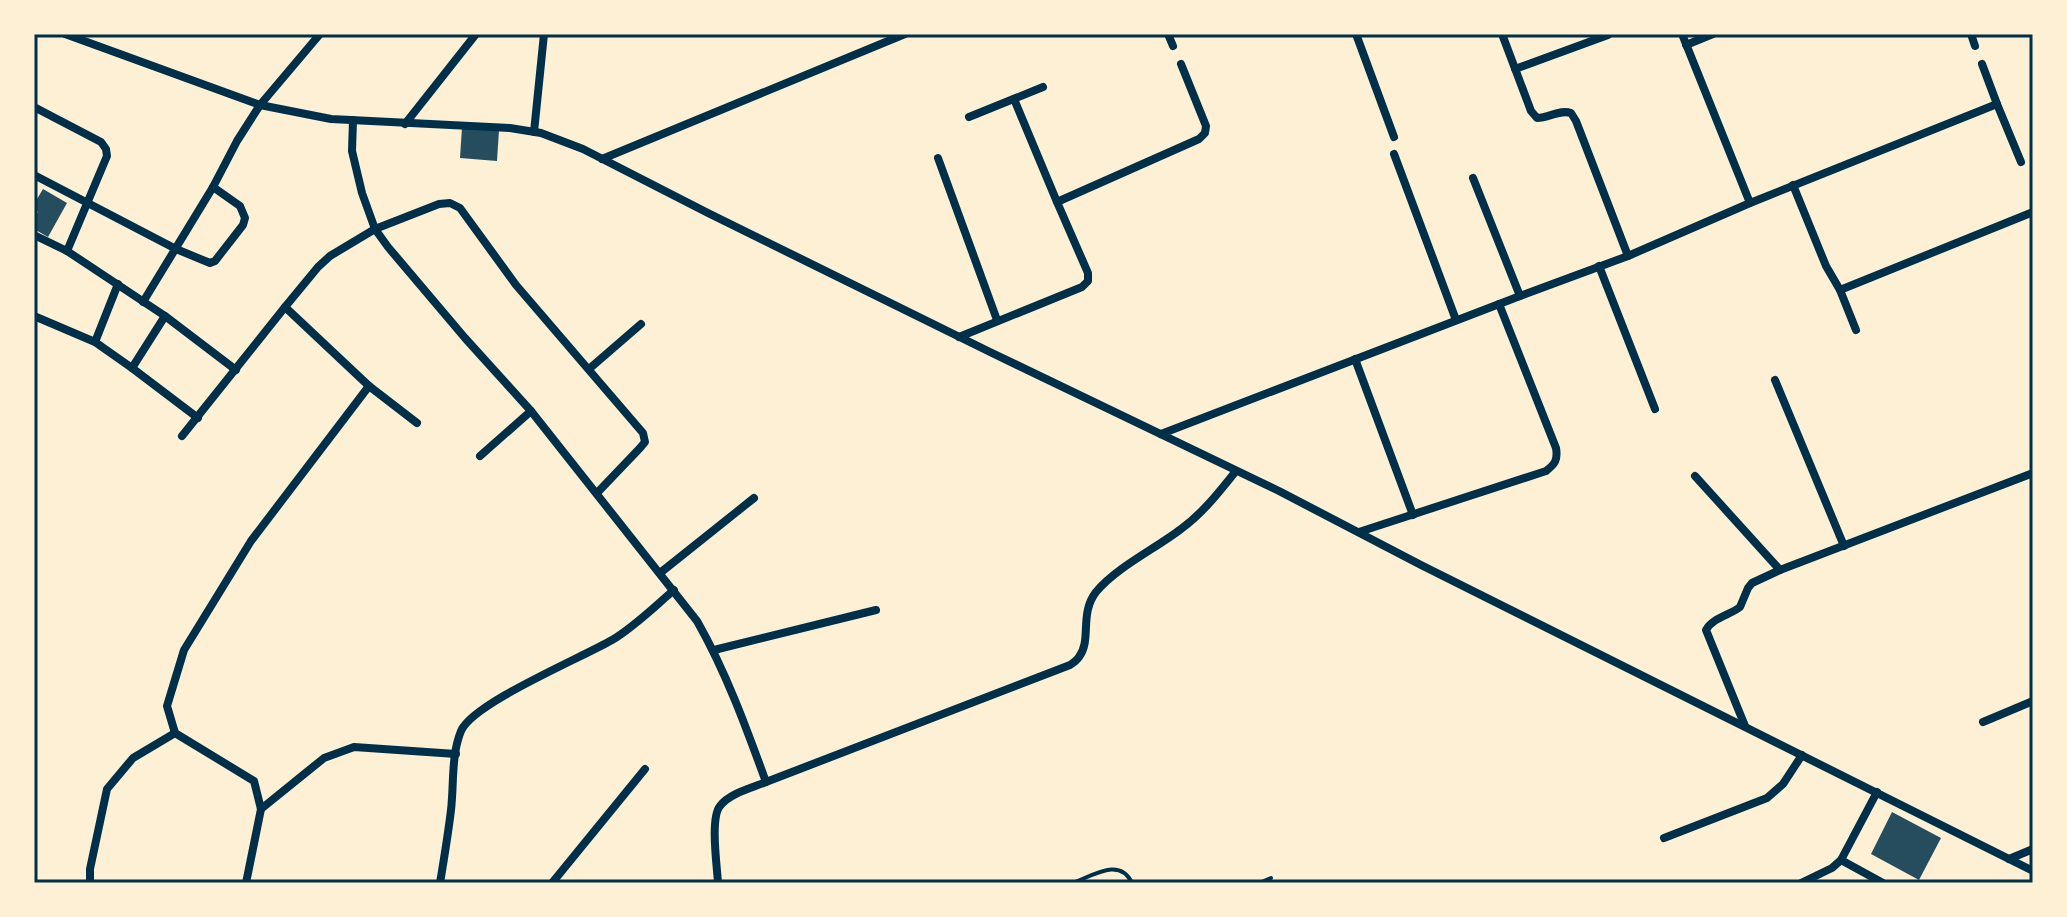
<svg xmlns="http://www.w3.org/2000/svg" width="2067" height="917" font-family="'Roboto Condensed',sans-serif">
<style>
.building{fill:#264d5e}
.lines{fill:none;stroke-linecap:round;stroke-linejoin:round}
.service{stroke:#003049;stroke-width:4}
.minor{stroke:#003049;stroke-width:8}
.neatline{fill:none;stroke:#003049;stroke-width:3}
</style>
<rect width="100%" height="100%" fill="#fdf0d5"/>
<g class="building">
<path d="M462,127l37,3 -2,31 -37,-3z"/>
<path d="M43,189l24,14 -19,34 -14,-8v-11l4,-6 -4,-3v-5z"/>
<path d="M1892,812l49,26 -22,42 -48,-26z"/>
</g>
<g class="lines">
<g class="service">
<path d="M1073,883c21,-8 47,-26 59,0"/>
<path d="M1259,883l12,-5"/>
</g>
<g class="minor">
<path d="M65,34l195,71 71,14 179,9 31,5 42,16 125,64 282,139 289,139 142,74 612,306"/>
<path d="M1168,34l5,12"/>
<path d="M1356,34l38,103"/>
<path d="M1502,34l29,77 6,7c12,0 23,-9 34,-5l5,8 52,135"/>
<path d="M1971,34l4,12"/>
<path d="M1686,45l27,-11"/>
<path d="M1982,64l15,40"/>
<path d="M1515,69l93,-34"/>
<path d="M1014,99l43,103"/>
<path d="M34,107l67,35 5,7 1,7 -40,95"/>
<path d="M969,117l74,-30"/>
<path d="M353,120l-1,31 10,42 13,36 13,18 77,91 66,73 166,210c29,51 49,106 69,161"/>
<path d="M405,124l71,-90"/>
<path d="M534,132l10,-98"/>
<path d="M1394,154l62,166"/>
<path d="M938,158l59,162"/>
<path d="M602,159l303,-125"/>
<path d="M34,175l142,74 34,14 5,-2 28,-36 2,-7 -5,-12 -27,-19"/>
<path d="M1473,178l47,118"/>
<path d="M1793,185l33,81 14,24 193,-78"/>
<path d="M1750,203l247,-99 24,58"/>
<path d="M34,235l33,16 98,65 -33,52 -37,-26 -61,-26"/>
<path d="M1599,266l56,143"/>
<path d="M1840,290l16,40"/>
<path d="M143,302l70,-115 24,-46 23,-36 60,-71"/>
<path d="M285,307l84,79 48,37"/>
<path d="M165,316l71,54"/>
<path d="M959,337l123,-50 6,-6v-8l-31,-71 142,-63 6,-6 1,-7 -25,-62"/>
<path d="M95,342l23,-58"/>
<path d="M1355,359l58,156"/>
<path d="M132,368l66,50"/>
<path d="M589,369l52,-45"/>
<path d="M1775,380l69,166"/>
<path d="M1161,434l359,-138 108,-40 122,-53 -68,-169"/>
<path d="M182,436l103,-129 33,-40 12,-11 45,-27 64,-25 11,-1 10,5 56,77 127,148 2,9 -5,6 -43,45"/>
<path d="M480,456l51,-45"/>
<path d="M1695,476l85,94 -28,13 -4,5 -8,19c-10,8 -28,11 -34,23l39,96"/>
<path d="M1359,532l187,-61c9,-7 12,-11 10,-23l-57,-144"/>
<path d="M1780,570l253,-97"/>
<path d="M660,573l94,-75"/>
<path d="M714,650l162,-40"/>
<path d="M1983,722l50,-21"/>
<path d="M261,809l63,-51 30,-11 102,7"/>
<path d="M1664,838l103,-40 16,-14 19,-29"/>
<path d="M2009,859l24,-10"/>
<path d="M1841,860l42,23"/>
<path d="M90,883v-14l17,-80 26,-31 42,-25"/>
<path d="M246,883l15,-74 -7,-28 -79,-48 -8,-27 17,-56 67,-109 118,-155"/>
<path d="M440,883c4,-24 8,-48 11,-73 3,-25 0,-55 10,-79 12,-28 120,-73 151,-91 22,-13 42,-33 62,-50"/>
<path d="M552,883l93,-114"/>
<path d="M718,883c-1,-17 -8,-65 2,-77 10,-13 32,-18 46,-24l304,-117c3,-2 7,-5 9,-8 13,-17 0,-43 17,-65 21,-25 59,-43 85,-63 22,-16 38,-37 55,-58"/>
<path d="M1801,883l31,-15 9,-8 36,-68"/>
</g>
</g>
<rect width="2067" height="917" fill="none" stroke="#fdf0d5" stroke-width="72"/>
<rect x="36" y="36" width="1995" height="845" class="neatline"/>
</svg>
